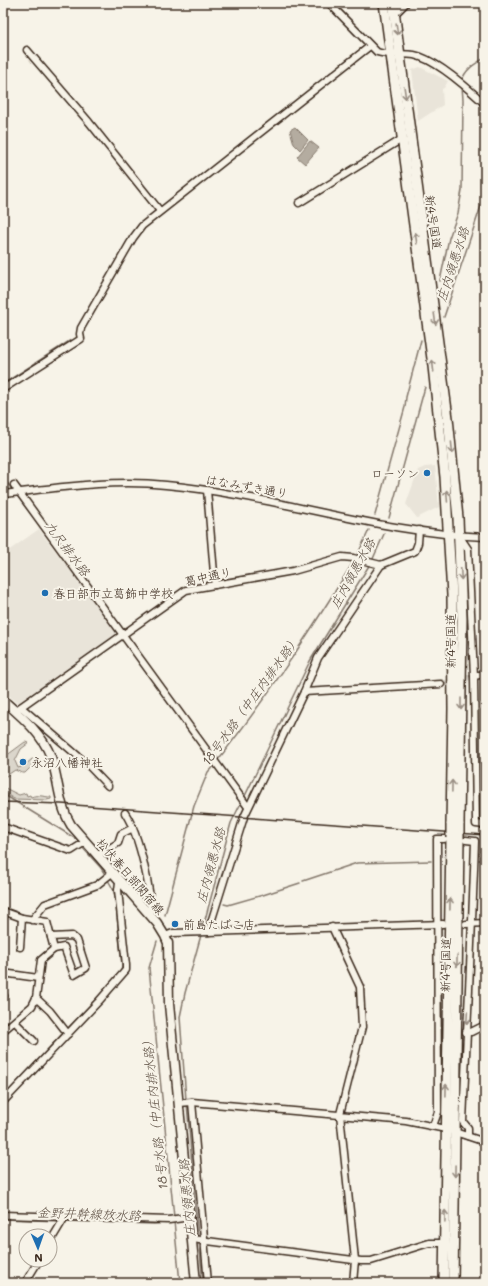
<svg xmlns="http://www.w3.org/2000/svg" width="488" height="1286" font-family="Mali,'Klee One',sans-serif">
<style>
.built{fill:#e9e4d9}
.green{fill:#dbd6cb;stroke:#8b8074}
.water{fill:#b4aca0;stroke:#84786c}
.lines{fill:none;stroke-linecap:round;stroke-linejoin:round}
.stream{stroke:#84786c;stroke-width:1.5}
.minor-tunnel{stroke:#d1cbc0;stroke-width:6;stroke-dasharray:6 3;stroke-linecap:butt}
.minor-casing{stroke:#3b2a1e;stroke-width:9}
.major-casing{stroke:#3b2a1e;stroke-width:11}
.highway-casing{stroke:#3b2a1e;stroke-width:12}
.minor{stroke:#f7f3e8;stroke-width:6}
.major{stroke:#f7f3e8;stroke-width:8}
.highway{stroke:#f7f3e8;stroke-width:9}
.rail{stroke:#3b2a1e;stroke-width:1.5}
.highway-bridge-casing{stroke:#3b2a1e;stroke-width:12;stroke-linecap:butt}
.highway-bridge{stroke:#f7f3e8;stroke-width:9}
.oneway{stroke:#998e83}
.poi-dot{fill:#1f6fb2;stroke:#f7f3e8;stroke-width:1.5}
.labels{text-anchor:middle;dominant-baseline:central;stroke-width:4;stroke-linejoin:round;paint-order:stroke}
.street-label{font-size:12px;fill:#3b2a1e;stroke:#f7f3e8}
.poi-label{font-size:12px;fill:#3b2a1e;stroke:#f7f3e8;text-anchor:start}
.water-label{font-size:13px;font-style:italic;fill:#5f5145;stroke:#f7f3e8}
</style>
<rect width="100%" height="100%" fill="#f7f3e8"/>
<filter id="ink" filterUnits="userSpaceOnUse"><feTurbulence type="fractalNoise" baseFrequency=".025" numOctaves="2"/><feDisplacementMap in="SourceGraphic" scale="8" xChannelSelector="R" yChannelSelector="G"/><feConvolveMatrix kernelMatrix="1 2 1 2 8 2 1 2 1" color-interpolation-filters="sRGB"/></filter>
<g filter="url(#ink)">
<g class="built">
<path d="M420,67l28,14 -4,7 -2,1 1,16 -25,16 -6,-51z"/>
<path d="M435,466l4,41 -22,11 -11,-14 12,-34 7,-3z"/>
<path d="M39,529l78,104 -98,69h-3l-13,-12v-137l1,1z"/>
</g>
<g class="green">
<path d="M25,742l4,1 -8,6 -6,12 3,7 6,-2 8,-7 3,1 -3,6 -7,7h-3l-7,-3 -12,8v-16l3,1v-7z"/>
<path d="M3,787l16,8 7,-2 1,3 3,-1 1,2c7,-3 13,0 20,0v2l-4,1 -33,-1 -11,-7z"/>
</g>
<g class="water">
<path d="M295,127l13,13 -8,10 -6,-6 -4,-14z"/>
<path d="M310,141l9,7 -14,16 -8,-7z"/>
</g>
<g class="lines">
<g class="stream">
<path d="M462,81c3,-12 13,-17 23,-23"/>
<path d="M483,99v-11l2,-5"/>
<path d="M483,105l-1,17 3,39"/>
<path d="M440,281l9,-43 9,-25 4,-23 1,-90 -1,-14"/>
<path d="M444,317l41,-123"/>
<path d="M3,384l68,-44"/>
<path d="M3,477l10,14"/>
<path d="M16,494l61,82"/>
<path d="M375,515l30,-108 1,-10 15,-57"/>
<path d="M389,518l36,-131"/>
<path d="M357,556l12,-26"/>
<path d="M372,561l12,-27"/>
<path d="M158,689l41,56"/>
<path d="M217,761c51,-64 94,-131 137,-200"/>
<path d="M3,794l73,45 4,5"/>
<path d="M244,798l66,-137 60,-97"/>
<path d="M82,847l19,21 5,8"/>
<path d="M479,860h6"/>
<path d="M108,880l5,9 2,7 7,70 -1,6"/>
<path d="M303,881l54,-18 74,-2"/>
<path d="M224,904l4,1 35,-10 37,-12"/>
<path d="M165,915l29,-109 14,-34 7,-8"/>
<path d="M202,931l29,-108 11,-22"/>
<path d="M157,941l-8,27 25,249"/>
<path d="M66,1030l46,-48"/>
<path d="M3,1097l60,-64"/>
<path d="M186,1100l-6,-83 5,-24 16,-58"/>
<path d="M187,1104l11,133"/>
<path d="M3,1219l58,2"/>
<path d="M65,1221l89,3 20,-2"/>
<path d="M174,1221l6,62"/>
<path d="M199,1241l4,42"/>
</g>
<path class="minor-tunnel" d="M441,684l33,-8"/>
<g class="minor-casing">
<g id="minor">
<path d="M329,3l48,49c12,4 25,1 37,3 21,4 56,35 71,49"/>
<path d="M395,14l11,-11"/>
<path d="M27,50l62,72 71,89"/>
<path d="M299,203l103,-64"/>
<path d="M3,389l78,-50 -1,-5 1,-6 52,-90 9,-12 228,-180"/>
<path d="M14,485l234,322"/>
<path d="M207,490l8,95"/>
<path d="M3,494c54,-6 109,-15 163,-9 107,10 211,48 319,52"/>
<path d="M460,537l8,12 6,127 2,148 9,1"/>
<path d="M474,676l11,-2"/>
<path d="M304,692l137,-8"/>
<path d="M21,707l65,56 22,23"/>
<path d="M15,711l171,-121 107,-19 49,-14 11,1 28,7 34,-14 3,-8 1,-13"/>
<path d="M125,813c15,23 26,76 26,103"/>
<path d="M3,827l68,24 14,-9"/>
<path d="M466,840l9,1c-3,94 -8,187 -12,281l5,6v8"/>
<path d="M97,856l21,-13 3,-9 12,-6"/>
<path d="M3,911l19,7 25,4 7,27 -13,11 -5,38 -4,8 -29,25"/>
<path d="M32,920l13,-16 52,-19 15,-12"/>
<path d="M466,924l19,-1"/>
<path d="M332,927l28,60 2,40 -22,87 15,146 -2,23"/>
<path d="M208,932l36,-115 60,-125 14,-34 63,-93"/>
<path d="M165,936l8,-3 35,-1 235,-8"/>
<path d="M51,937l21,-1 5,4 9,28 -12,7 -10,-28 -10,2"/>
<path d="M20,947l2,-29"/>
<path d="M3,973l35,5"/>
<path d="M3,996h1"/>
<path d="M36,998l14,13 18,23"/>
<path d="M15,1022l19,19"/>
<path d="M466,1032h5l14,-7"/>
<path d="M3,1102l96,-101 27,-31v-5l-8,-75 1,-8"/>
<path d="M192,1102l16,181"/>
<path d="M179,1103l13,-1 214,19 40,8 39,13"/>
<path d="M433,1126l5,-14 -1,-273h7"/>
<path d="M3,1215l166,5 21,-3"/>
<path d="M192,1239l169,22h10l58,-18h15"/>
<path d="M50,1242l15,-25"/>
<path d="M25,1283l14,-23"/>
</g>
</g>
<g class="major-casing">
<path id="major" d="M3,700c18,16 39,33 48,57 8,23 7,47 20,68l86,98 8,13 3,7 1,61 27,279"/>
</g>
<g class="highway-casing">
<g id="highway">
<path d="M384,3l49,363 12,111 7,118 1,114 -2,116"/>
<path d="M393,3l55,415 10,100 4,101 -3,206"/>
<path d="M444,1283l7,-445"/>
<path d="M453,1283l6,-445"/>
</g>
</g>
<use href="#minor" class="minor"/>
<use href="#major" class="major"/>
<use href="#highway" class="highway"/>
<path class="rail" d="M3,802l58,2 424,31"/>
<g class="highway-bridge-casing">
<g id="highway-bridge">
<path d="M451,838v-13"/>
<path d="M459,838v-13"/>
</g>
</g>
<use href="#highway-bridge" class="highway-bridge"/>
</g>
<defs><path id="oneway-shaft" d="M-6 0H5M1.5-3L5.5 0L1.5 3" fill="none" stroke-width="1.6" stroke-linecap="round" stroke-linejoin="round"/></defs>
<g class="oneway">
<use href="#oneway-shaft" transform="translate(397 29) rotate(82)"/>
<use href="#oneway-shaft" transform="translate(405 93) rotate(82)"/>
<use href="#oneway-shaft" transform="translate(416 238) rotate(-98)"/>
<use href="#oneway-shaft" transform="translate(435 319) rotate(82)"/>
<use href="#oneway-shaft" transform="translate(433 366) rotate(-97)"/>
<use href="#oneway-shaft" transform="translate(452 448) rotate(84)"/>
<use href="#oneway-shaft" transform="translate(447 496) rotate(-94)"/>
<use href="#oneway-shaft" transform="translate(461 574) rotate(87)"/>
<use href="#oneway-shaft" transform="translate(461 704) rotate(90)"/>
<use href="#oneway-shaft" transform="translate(452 786) rotate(-89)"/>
<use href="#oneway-shaft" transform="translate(450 904) rotate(-89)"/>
<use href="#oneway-shaft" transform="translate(457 961) rotate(91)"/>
<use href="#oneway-shaft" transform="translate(467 1018) rotate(93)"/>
<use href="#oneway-shaft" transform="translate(446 1090) rotate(-89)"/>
<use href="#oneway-shaft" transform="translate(455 1171) rotate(91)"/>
<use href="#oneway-shaft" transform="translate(445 1216) rotate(-89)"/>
</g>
</g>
<g class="poi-dot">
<circle cx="427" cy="473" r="4"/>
<circle cx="45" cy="593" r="4"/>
<circle cx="23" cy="762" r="4"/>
<circle cx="175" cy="924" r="4"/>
</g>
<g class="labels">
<g class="street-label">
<text transform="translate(434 222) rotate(82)">新4号国道</text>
<text transform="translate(247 486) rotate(10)">はなみずき通り</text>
<text transform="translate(208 576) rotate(-13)">葛中通り</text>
<text transform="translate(450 641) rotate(-90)">新4号国道</text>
<text transform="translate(131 876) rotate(49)">松伏春日部関宿線</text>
<text transform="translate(445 965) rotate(-89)">新4号国道</text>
</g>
<g class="poi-label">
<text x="419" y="473" text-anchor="end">ローソン</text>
<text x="53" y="593">春日部市立葛飾中学校</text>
<text x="31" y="762">永沼八幡神社</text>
<text x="183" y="924">前島たばこ店</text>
</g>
<g class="water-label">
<text transform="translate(452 264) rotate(-72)">庄内領悪水路</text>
<text transform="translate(68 548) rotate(53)">九尺排水路</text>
<text transform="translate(352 573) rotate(-61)">庄内領悪水路</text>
<text transform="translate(250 700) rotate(-54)">18号水路（中庄内排水路）</text>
<text transform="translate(210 865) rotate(-75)">庄内領悪水路</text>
<text transform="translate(154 1112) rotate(-96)">18号水路（中庄内排水路）</text>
<text transform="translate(186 1198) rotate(-95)">庄内領悪水路</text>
<text transform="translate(89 1213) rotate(2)">金野井幹線放水路</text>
</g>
</g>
<rect width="488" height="1286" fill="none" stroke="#f7f3e8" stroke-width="16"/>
<rect x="8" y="8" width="472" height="1270" fill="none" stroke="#3b2a1e" stroke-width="1.5" filter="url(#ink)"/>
<g transform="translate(38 1248) rotate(178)"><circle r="19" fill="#f7f3e8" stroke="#aca397"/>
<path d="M0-3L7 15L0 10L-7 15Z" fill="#1f6fb2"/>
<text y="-6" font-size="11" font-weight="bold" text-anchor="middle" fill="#3b2a1e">N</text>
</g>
</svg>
